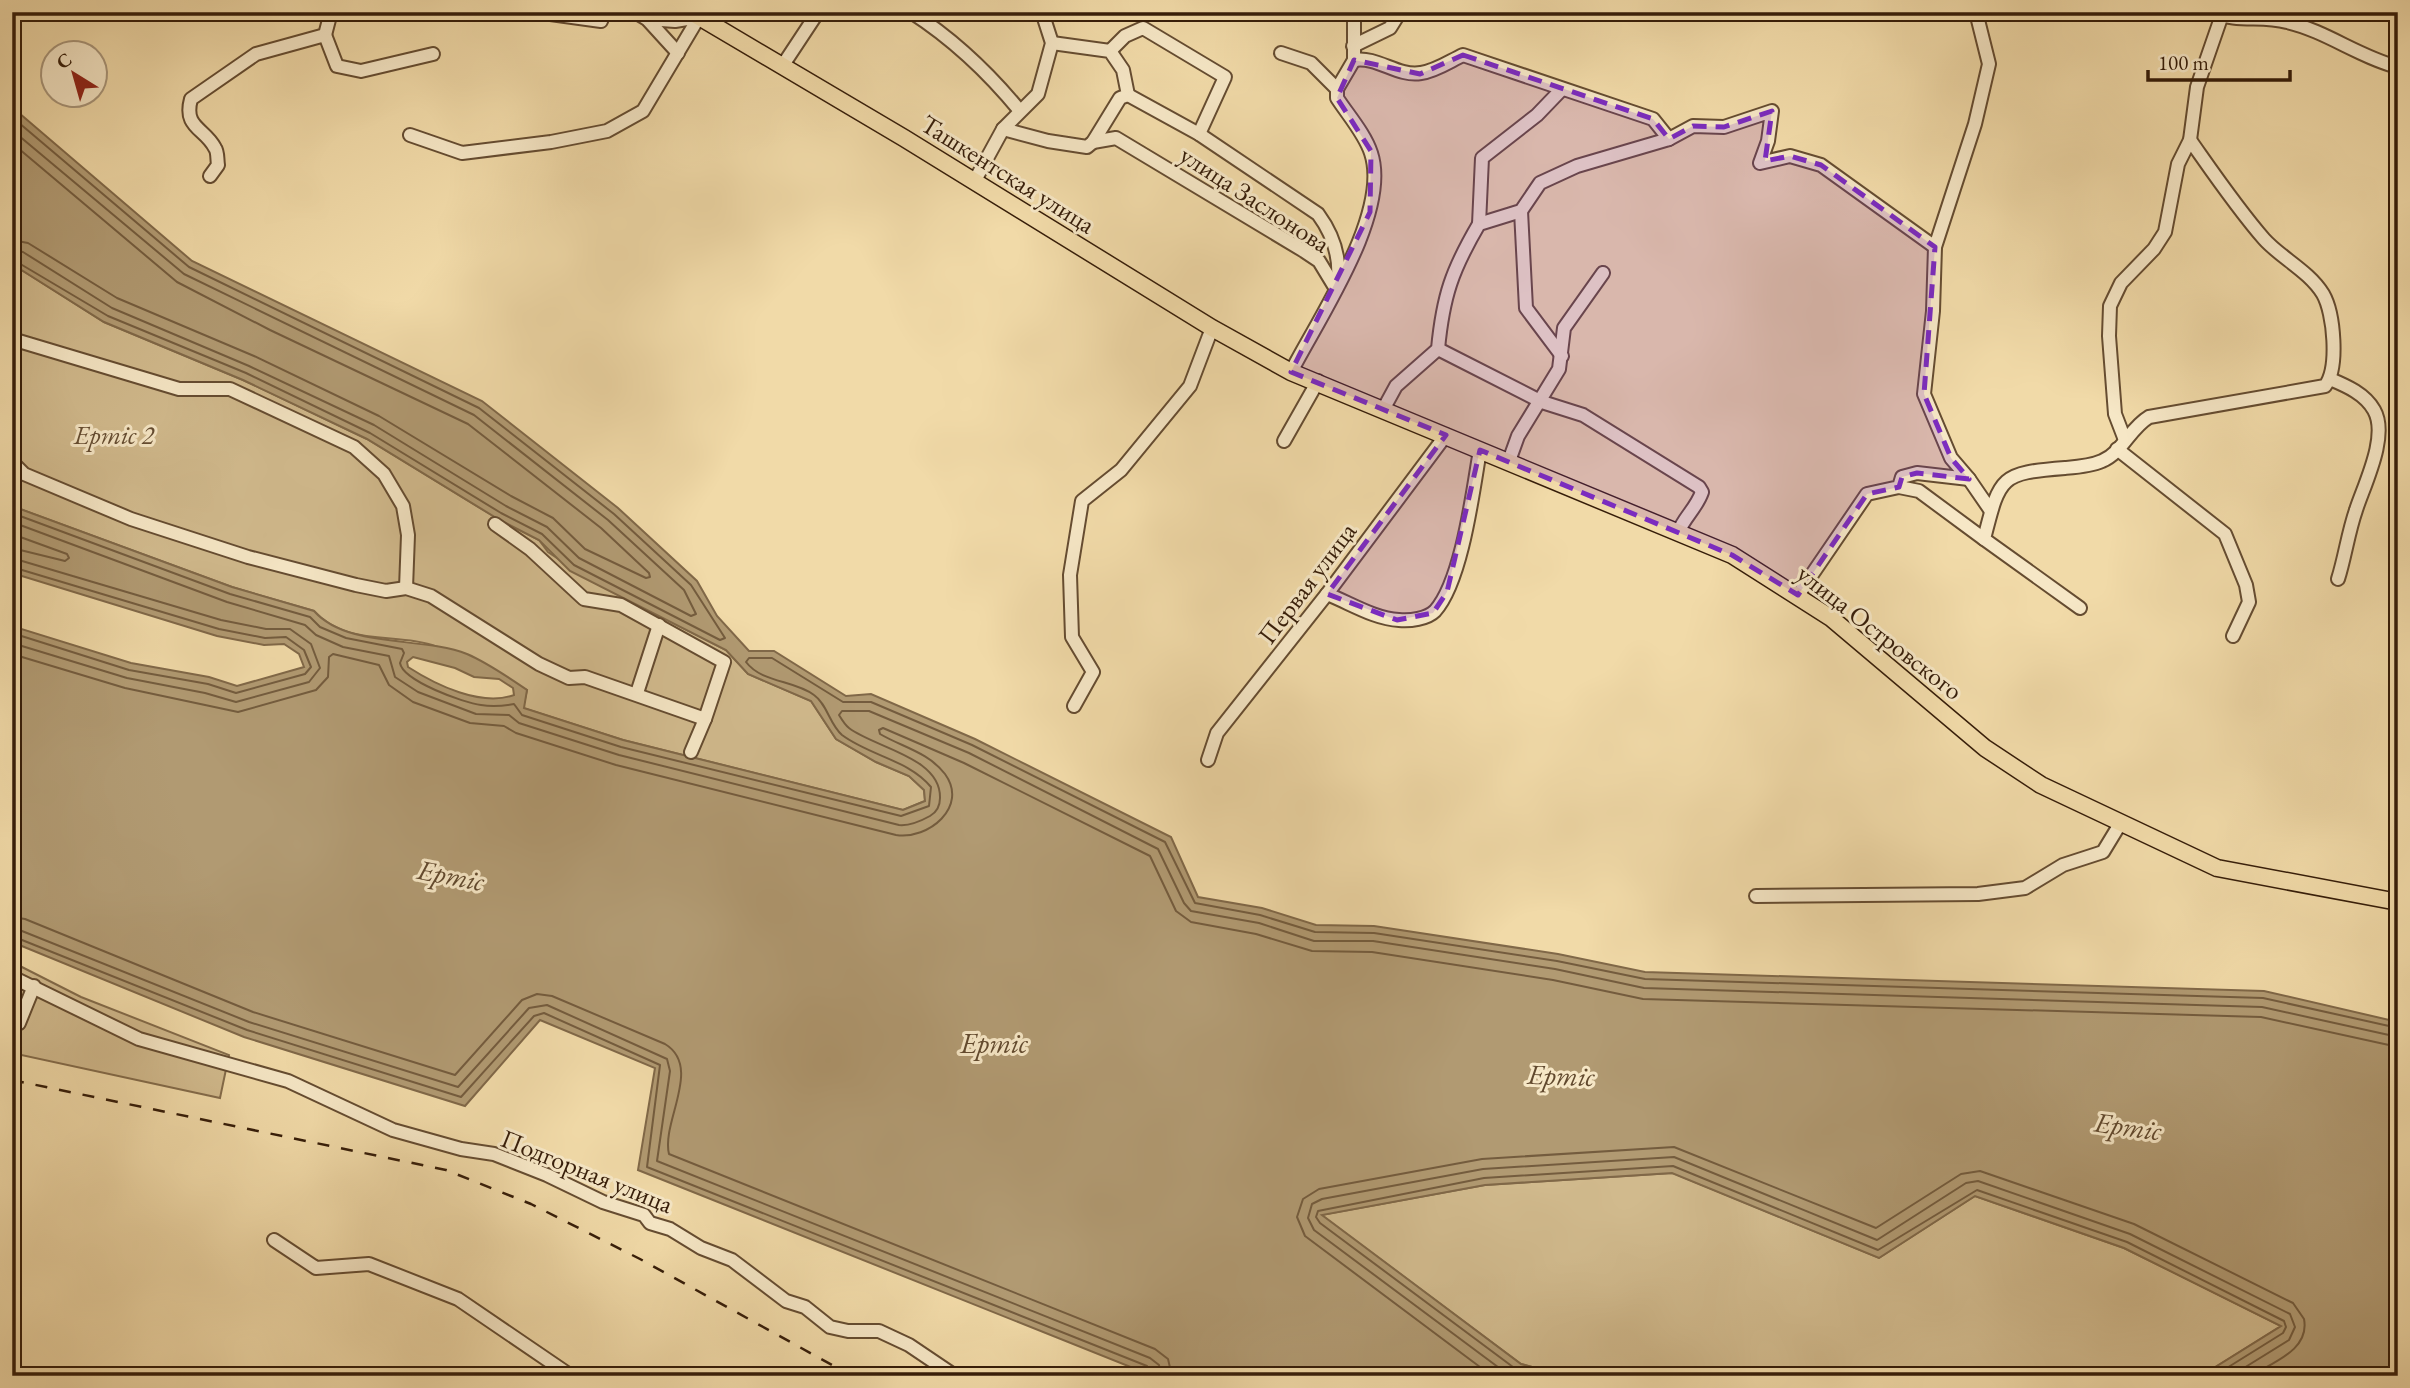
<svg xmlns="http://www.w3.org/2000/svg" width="2410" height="1388" font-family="'EB Garamond',serif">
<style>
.green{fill:#d1ba8d;stroke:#846c4b;stroke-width:2}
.water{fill:#b19a72;stroke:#806848;stroke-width:2;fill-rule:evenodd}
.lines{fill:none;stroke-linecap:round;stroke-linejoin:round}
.shore{stroke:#745c3e;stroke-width:2}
.minor-casing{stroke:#654c31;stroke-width:16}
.major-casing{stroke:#361d09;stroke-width:19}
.minor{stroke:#f6e7c6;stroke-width:12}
.major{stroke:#f1daa8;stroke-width:16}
.rail{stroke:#361d09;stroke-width:2.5;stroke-dasharray:12 12;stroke-linecap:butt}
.marked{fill:#7b2cbf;fill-opacity:0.2;stroke:#7b2cbf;stroke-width:5;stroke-dasharray:14 9;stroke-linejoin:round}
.labels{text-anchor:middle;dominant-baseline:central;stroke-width:6;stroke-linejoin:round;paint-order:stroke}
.street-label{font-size:26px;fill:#361d09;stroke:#f6e7c6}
.park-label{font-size:26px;font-style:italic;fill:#644c31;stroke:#f6e7c6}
.water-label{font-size:28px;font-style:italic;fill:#61492e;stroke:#f6e7c6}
</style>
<rect width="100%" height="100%" fill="#f1daa8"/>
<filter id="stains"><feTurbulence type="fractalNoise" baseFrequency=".00286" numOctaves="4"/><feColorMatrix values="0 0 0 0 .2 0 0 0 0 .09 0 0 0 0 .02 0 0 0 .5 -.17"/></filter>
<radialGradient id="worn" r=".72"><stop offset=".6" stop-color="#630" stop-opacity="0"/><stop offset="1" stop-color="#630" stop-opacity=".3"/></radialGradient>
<g class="green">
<path d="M12,264l92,58 139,58 124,59 131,80 41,21 9,12 45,30 133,68 22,24 63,27 25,38 40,23 33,14 15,14 1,11 -22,9 -280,-70 -100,-32 4,-18c-30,-14 -59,-32 -89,-43 -39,-15 -92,0 -124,-36l-82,-24 -220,-81z"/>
<path d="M12,962l69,35 148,58 -9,43 -208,-45z"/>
<path d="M1673,1173l206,85 96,-62 149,52 157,78 -80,50h-636l-44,-12 -200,-149 164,-30z"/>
</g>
<path class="water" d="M12,107l180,154 290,140 136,107 79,73 20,35 32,35h25l72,45 25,-2 104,45 196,98 27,60 64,11 54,17 58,1 184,28 87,18 619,19 134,31v354h-197l80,-50 -157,-78 -149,-52 -96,62 -207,-85 -187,12 -163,30 199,149 44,12h-412l-515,-206 17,-102 -115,-48 -75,86 -221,-69 -232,-95v-316l119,37 78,14 28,9 67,-19 -5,-13 -15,-10 -20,1 -47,-9 -205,-63v-67l220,81 82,24c34,38 108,25 153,43 21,9 41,23 60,36l-3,18 99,32 280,70 22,-9 -1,-11 -15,-14 -33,-14 -40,-23 -25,-38 -63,-27 -22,-24 -156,-79 -31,-31 -41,-21 -131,-80 -124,-59 -139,-58 -92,-58zM413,657l42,11 19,9 25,2 14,9 1,7c-33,12 -78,-10 -106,-28l-1,-5z"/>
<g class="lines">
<g class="shore">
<path d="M12,117l177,150 290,141 135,106 77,71 34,53 -5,2 -146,-75 -32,-31 -41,-21 -131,-80 -124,-60 -138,-57 -96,-57"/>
<path d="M12,130l172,144 290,141 134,105 76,70 12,24 -5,2 -112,-58 -32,-31 -41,-21 -132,-81 -125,-59 -137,-58 -89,-56 -11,-2"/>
<path d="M12,143l165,139 93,48 198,94 133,104 48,45 1,4 -4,1 -61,-29 -32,-31 -42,-22 -132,-80 -125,-60 -137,-58 -89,-55 -16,-3"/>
<path d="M12,513l218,81 80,23 10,10 26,11 56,11 2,4 -4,10c3,18 64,40 81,42 12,2 22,1 33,-1l8,11 99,32 280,69 28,-10 2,-19c-22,-27 -61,-31 -89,-52 -12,-10 -15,-31 -28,-40 -20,-15 -52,-12 -68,-33l3,-4h23l71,44h28l101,43 193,97 30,61 65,12 55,17 59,1 183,28 88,18 618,19 135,30"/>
<path d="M12,522l215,80 78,23 11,10 27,12 46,9 6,21 23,15 58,22 33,1 10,8 100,32 280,70c10,1 22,-4 31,-9 7,-4 10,-10 10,-18 1,-41 -65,-50 -91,-70 -4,-3 -7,-8 -10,-13l3,-4h27l100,42 189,96 26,54 7,8 68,12 55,18h59l182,28 89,19 618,19 136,30"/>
<path d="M12,534l55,20 2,4 -4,3 -53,-13"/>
<path d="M12,558l209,62 45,9h24l21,15 9,24 -11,14 -73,20 -31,-9 -78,-15 -115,-35"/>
<path d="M12,567l207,62 46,9 21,-1 18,13 7,17 -6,7 -69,19 -28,-9 -79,-14 -117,-37"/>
<path d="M12,654l113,34 113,24 78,-22 12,-13 1,-20 4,-3 46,11 10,20 24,17 57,21 34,3 12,7 100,32 280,70c32,5 73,-28 49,-61 -17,-22 -43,-27 -65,-40l-1,-4 4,-2 81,35 186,93 26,55 15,11 65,12 56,17 60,1 181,28 90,19 618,18 137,30"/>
<path d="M12,917l13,2 228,93 202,63 67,-75 15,-6 15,2 113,48c38,23 -4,78 4,110l486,195 13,10 4,17"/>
<path d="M12,927l237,95 209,65 71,-79 18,-3 120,54 3,12 -13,90 493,197 9,7 2,11"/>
<path d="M12,936l235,94 214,67 73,-81 10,-3 116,52 -13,102 500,199 5,10"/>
<path d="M1492,1376l-187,-140 -8,-19 6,-18 16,-10 163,-30 192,-12 202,81 85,-54 19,-3 154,53 159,79 11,16c6,31 -31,43 -53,57"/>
<path d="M1510,1376l-196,-146 -6,-12 4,-14 10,-5 161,-30 191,-12 203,83 89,-57 12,-2 152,53 160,80 5,13 -6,13 -58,36"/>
<path d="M1538,1376l-21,-6 -197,-147 -4,-6 2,-6 166,-33 189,-12 205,84 99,-60 150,52 157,79 2,6 -3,6 -69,43"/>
</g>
<g class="minor-casing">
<g id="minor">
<path d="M536,12l65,9 3,-9"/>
<path d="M635,12l12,7 31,34"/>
<path d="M911,12c42,27 77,60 109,99"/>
<path d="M2213,12c24,11 48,3 74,10 39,9 72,35 111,45"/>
<path d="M647,19l28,2 24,-4"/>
<path d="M325,35l12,31 24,5 72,-17"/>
<path d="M1353,46l37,-18 10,-16"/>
<path d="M1110,51l15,-15 18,-8 82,49 -26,57"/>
<path d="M1281,53l30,10 26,26"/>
<path d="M1354,60c24,-4 43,17 67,13 15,-2 29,-12 42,-18l190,64 16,20 24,-13 31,1 48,-16 -4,30 -8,22 30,-7 31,9 114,82"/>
<path d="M783,65l35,-53"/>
<path d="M1128,95l71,39 119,80c14,19 22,41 20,65"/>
<path d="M1003,129l45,12 39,6 6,-5 27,-44 8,-3 -5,-25 -13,-19 -58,-8"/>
<path d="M410,135l52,18 89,-11 56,-11 36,-20 56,-94"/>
<path d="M1093,142l23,-4 188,113 15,10 17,28"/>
<path d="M210,176l8,-11c-1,-6 0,-13 -3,-17 -10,-20 -32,-20 -24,-49l65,-45 69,-19 6,-23"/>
<path d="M974,182l29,-53 35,-35 14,-51 -10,-31"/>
<path d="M1521,211l5,97 36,48"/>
<path d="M1479,224l3,-66 55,-43 25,-26"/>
<path d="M12,339l167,50h51l124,58 30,27 19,32 5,29 -2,53"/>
<path d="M1438,349l104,53 41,13 116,72 3,5c-6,17 -18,25 -24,41"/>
<path d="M1291,372c27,-53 100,-159 80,-219 -6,-19 -23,-38 -34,-55v-9l17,-29v-48"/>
<path d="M2330,379c17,7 35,15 44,31 15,26 -10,75 -18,100 -8,23 -11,47 -18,69"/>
<path d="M1384,408l12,-22 42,-37c5,-53 14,-79 41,-125l42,-13 19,-28 37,-17 92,-27"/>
<path d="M2125,440l-10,-26 -6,-78 1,-30 11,-23 33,-34 11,-17 13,-68 12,-24 7,-53 26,-75"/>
<path d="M1284,441l34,-60"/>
<path d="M2117,449l108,85 21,51 3,17 -16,34"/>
<path d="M1509,461l9,-25 41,-67 5,-41 39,-55"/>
<path d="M12,462l12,12 107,45 117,38 108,28 30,6 20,-3 25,8 108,68 30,14 16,-1 120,42 -14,33"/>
<path d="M1969,479l22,32"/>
<path d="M1899,487l20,4 65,48"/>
<path d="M495,524l35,25 54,50 37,6 103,57 -19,57"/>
<path d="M1327,594c23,9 48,25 72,26 11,1 28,-1 36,-9 27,-30 38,-120 45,-161"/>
<path d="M1798,595l69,-101 32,-7 3,-10 15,-4 52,6 -18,-21 -27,-64 9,-83 2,-64 40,-123 14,-60 -13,-52"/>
<path d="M2080,608l-96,-69c16,-63 16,-66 81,-71 12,-1 26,-2 37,-7 20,-8 28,-33 47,-44l176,-31c14,-18 9,-73 -2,-92 -14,-23 -42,-36 -59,-55 -27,-31 -50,-65 -74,-99"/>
<path d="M637,693l22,-68"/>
<path d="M1074,706l19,-34 -21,-35 -2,-62 12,-74 39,-31 69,-84 22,-58"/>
<path d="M1208,760l9,-27 110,-139 119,-159"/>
<path d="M1756,896l222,-2 47,-6 38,-23 40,-13 17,-28"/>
<path d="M12,977l127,62 149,42 105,49 68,19 33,5 53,21 56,27 41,13 6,8 20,6 31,19 31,12 54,41 19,6 25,20 18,4h31l30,14 46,31"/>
<path d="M12,1022l7,1 15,-37"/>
<path d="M274,1240l42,28 53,-4 89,35 113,77"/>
</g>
</g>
<g class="major-casing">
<path id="major" d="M691,12l213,126 308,190 79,44 441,183 99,63 154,130 56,37 176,83 181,34"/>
</g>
<use href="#minor" class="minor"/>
<use href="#major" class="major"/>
<path class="rail" d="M12,1080l434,90 85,34 109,55 212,117"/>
</g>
<path class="marked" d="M1463,55l190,64 16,20 24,-13 31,1 48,-16 -7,50 25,-5 31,9 114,82 -11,147 27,64 18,21 -52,-6 -15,4 -3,10 -32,7 -69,101 -66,-40 -252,-105 -33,142 -14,21 -36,7 -70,-26 119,-159 -155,-63 79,-160 1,-61 -34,-53 17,-38 66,14z"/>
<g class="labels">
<g class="street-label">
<text transform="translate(1008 174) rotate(32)">Ташкентская улица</text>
<text transform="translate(1255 199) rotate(33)">улица Заслонова</text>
<text transform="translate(1307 583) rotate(-53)">Первая улица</text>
<text transform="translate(1880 632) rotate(38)">улица Островского</text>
<text transform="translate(587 1171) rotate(22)">Подгорная улица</text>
</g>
<g class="park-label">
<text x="114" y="435">Ертіс 2</text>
</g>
<g class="water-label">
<text transform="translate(451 875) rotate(11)">Ертіс</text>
<text x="994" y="1043">Ертіс</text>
<text transform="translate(1561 1075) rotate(2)">Ертіс</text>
<text transform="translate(2128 1126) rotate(8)">Ертіс</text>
</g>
</g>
<rect width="2410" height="1388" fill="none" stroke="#f1daa8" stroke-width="42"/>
<rect x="14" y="14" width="2382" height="1360" fill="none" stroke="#361d09" stroke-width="3.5"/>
<rect x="21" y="21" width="2368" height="1346" fill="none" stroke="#361d09" stroke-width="2"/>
<g transform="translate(74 74) rotate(323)"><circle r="33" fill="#f6e7c6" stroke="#a9967a" stroke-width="2"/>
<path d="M0-5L12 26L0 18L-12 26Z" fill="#8f2418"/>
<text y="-10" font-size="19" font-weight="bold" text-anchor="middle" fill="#361d09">С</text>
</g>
<path d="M2148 70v10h142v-10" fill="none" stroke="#361d09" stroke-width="3.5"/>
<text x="2158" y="70" font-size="21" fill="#361d09" stroke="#f6e7c6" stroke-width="5" paint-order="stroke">100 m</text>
<rect width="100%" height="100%" filter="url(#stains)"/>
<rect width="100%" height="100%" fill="url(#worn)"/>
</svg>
